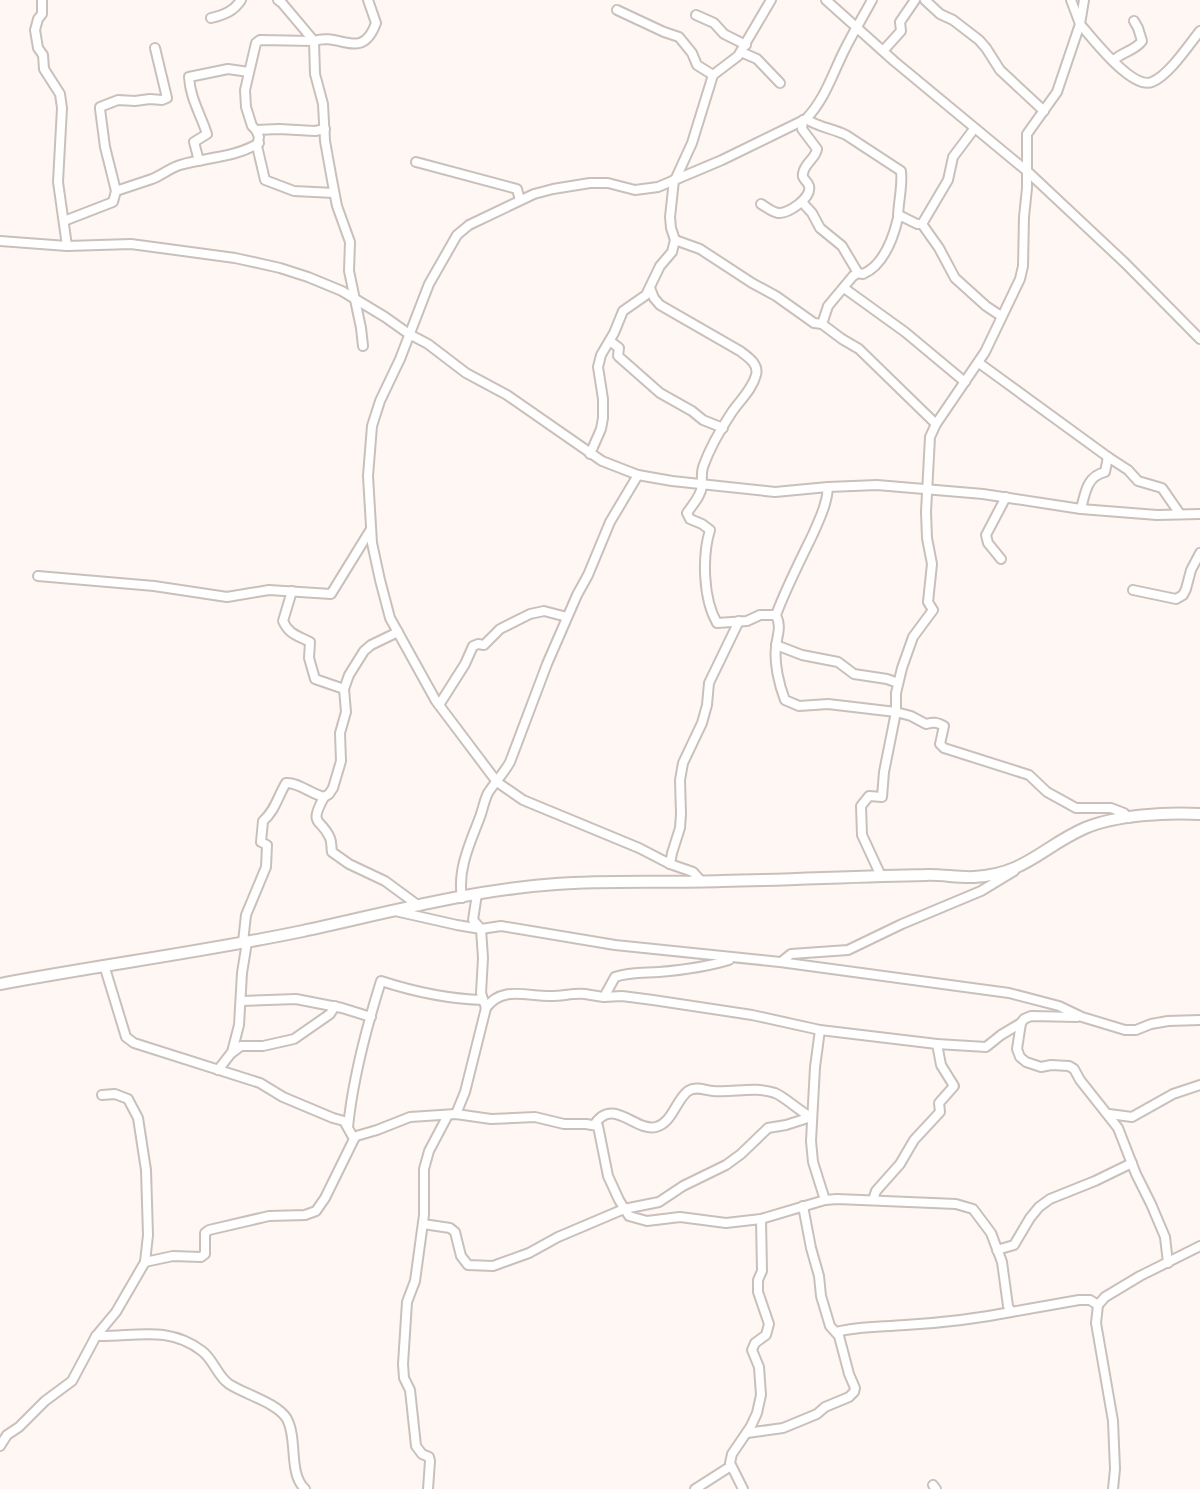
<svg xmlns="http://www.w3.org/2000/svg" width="1200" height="1489" font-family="Inter,sans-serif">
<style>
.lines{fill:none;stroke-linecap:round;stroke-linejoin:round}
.minor-casing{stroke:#c9c0bb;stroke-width:12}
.tertiary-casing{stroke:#c9c0bb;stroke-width:14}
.minor{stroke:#fff;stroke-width:8}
.tertiary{stroke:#fff;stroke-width:10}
</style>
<rect width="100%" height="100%" fill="#fff7f3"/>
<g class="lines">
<g class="minor-casing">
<g id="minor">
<path d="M42,0v14l-4,5 -3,11 3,18 5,7 1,14 16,25 2,14 -4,74 9,64"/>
<path d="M278,0l4,3 32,38 1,33 8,30 2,37 7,39 5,26 13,36 -1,29 12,57 2,18"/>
<path d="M826,0l68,61 134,111 97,91 75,76"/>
<path d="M925,0l15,14 13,6 26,20 7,8 14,22 44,41"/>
<path d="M1084,0l-4,24c12,14 52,66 72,58 17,-7 36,-36 48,-51"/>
<path d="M617,10l47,22 15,5 13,16 5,12 16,10"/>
<path d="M696,15l18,8 10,11 22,11"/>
<path d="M211,18c13,-3 23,-7 30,-18"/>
<path d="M883,51l18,-20 -1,-9 15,-22"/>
<path d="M741,52l16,7 23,24"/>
<path d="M1113,61c8,-9 22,-10 29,-20l-4,-13 -4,-7"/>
<path d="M806,119c14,9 26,9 40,16l55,36c2,14 -3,32 -3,47"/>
<path d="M256,130l23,-1 36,2 10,-2"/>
<path d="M199,161l-5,-19 13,-8c-6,-19 -17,-36 -18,-57l39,-8 21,3"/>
<path d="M416,162l101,27 3,11"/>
<path d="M676,178l16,-35 21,-68 25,-19 33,-56"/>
<path d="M116,191l-11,-44 -5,-38v-2l18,-7 17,1 15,-2 12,1 5,-2 -12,-50"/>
<path d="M334,193l-40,-2 -29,-11 -8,-34 2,-9 -3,-7 -4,-4 -6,-19 -1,-17 11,-47 4,-3 54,1c26,-9 48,21 62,-18l-8,-23"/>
<path d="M802,202l10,11 8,15 22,18 16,27"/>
<path d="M761,204c5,3 11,8 17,9 10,1 34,-15 31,-27 -2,-7 -9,-6 -5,-16 4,-9 12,-13 13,-21l-15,-20 1,-9"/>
<path d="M64,221l49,-19 3,-11c12,-4 24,-8 36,-12 10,-4 18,-11 28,-14 27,-8 54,-7 79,-22"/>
<path d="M922,224l17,24 16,30 31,28 15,10"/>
<path d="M675,240l25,9 52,34 24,13 38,27 8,1 20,15 17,10 77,75"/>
<path d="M0,241l67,5 64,-2 104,14 45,10 28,9 34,14 43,26 24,17 19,10 38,29 41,22 95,66 36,14 34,6 103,11 53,-5 49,-2 106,9 98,15 76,6 43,-1"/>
<path d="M650,288l4,10 6,7 80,46c8,6 19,13 16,24 -4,15 -16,25 -24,37 -10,15 -23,38 -29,55 -2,7 -1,12 -1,19 -1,10 -9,18 -15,27l3,6 12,5 8,6c-8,26 -7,69 7,93l30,-2 13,-6h16"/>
<path d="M844,288l61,44 60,50"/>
<path d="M822,324l6,-18 25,-30 5,-3 5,1c21,-9 30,-35 35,-56l3,-2 16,8h5l26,-44 5,-23 21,-28"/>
<path d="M610,341l9,7 -1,8 42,37 32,18 11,9 20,8"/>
<path d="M979,363l129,94 20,13 10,11 24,7 18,26"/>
<path d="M590,454l11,-25 2,-11v-19l-5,-32 3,-12 13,-22 9,-22 23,-16 14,-29 12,-14 3,-12 -4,-12 -1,-11 4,-37"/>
<path d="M828,487c-1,17 -8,31 -15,47 -13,27 -27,54 -37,81 6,13 1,19 0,32 -2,16 3,38 9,53l14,6 29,-2 68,8 15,4 15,8c8,-2 10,-2 18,2l-4,18 4,4 85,27 18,17 29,16h35l13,5 5,5"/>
<path d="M1081,509c4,-16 6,-33 24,-37l3,-15"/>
<path d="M1001,559l-13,-16 -2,-8 20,-38"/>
<path d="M38,576l116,10 73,11 42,-7 62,4 40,-65"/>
<path d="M1133,590l43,9 7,-4 3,-6 5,-19 9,-17"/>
<path d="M292,591l-9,30c6,14 16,15 27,21l-1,16 6,21 29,10"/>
<path d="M776,645l26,10 36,7 16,12 33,5 11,4"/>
<path d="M439,705l26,-41 8,-18 5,-2 6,1 16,-16 30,-15 14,-3 23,6"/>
<path d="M324,797c-16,30 -3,20 6,41 2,5 1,9 2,14l17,12 36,17 34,25"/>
<path d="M670,864l2,-11 8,-25 1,-14 -1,-34 3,-17 19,-40 5,-18 2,-22 30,-62"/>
<path d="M881,876l-19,-41 -1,-29 8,-10 13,1 2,-25 12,-60v-19l6,-25 11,-31 20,-27 -5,-8 4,-38 -5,-26 -1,-26 4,-75 6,-13 49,-72 35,-73 3,-13 1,-49 3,-29v-54l30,-42 23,-68 -9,-24"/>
<path d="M702,882l-9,-10 -23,-8 -31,-16 -116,-48 -26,-18 -61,-81 -46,-83 -10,-38 -8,-37 -4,-67 4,-50 8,-25 20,-42 29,-75 28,-49 12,-10 65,-31 19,-5 37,-6h18l27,7 23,-3 64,-27 84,-41c19,-20 26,-44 38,-68 8,-17 19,-34 28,-51"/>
<path d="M462,898c-5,-28 8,-55 18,-81 3,-8 4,-16 8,-24 7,-11 16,-20 22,-31l37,-98 30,-69 11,-20 22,-53 28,-47"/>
<path d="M395,911l62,14 24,4 20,-3 114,19 165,17 229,31 50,13 23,11 43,13h11l15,-6 17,-3 32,-1"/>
<path d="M243,942l3,-27 20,-48 1,-22 -6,-3 2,-21c12,-10 15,-25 23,-38 12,-1 25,11 38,14l5,-3 4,-6 8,-27 -1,-28 6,-21 -2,-23 5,-14 15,-24 7,-6 27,-13"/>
<path d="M781,962l10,-8 57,-4 54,-26 79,-33 33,-20"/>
<path d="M104,965l22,72 8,6 126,40 23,14 50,21 11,3 9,16 24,-7 33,-13 46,-3 35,5 44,-2 29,7h22l12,2 10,50 11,24 10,16 18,5 33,-4 46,6 35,-4 64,-19 12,-1 119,5 17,5 18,24 11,29 6,44 3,6 68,-12h11l8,5"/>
<path d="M604,997l18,-1 31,4 99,15 68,15 117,14 49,3 15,-12 20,-12 3,-4 7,-3 46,1"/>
<path d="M241,1001l55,-2 46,9 29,9"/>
<path d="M486,1008c16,-23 42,-11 66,-12 10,0 22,-3 33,-2 6,1 12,2 19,3l11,-20c14,-5 29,-4 44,-5 24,-2 47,-5 70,-12"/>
<path d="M1021,1023l-4,26 3,8 6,5 15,5 10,-2 18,1 5,3 6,11 38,48 18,46 15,30 14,33 3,26"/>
<path d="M820,1030l-5,37 -4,74 2,21 12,38"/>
<path d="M233,1052l8,-6h22l31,-7 36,-25 5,-8"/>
<path d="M218,1070l14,-18 7,-27 3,-52 5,-31"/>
<path d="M456,1114l9,-22 21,-84 -5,-15 2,-35 -2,-29 -8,-9 4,-26"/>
<path d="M1109,1114l23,3 41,-23 27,-9"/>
<path d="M348,1127c5,-50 18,-98 33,-146 34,11 66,18 102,19"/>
<path d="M873,1200l3,-9 24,-27 14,-24 26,-28 -1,-9 15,-17 -13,-21 -4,-21"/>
<path d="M423,1224l27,4 5,4 6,24 7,9 25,1 36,-13 29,-16 66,-28 35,-7 24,-16 43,-21 15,-11 27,-26 18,-3 25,-8c-12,-6 -26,-20 -36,-24 -20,-7 -42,0 -62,-2 -9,-1 -17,-5 -25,0 -12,9 -16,32 -32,36 -21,5 -43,-31 -62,-2"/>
<path d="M997,1250l17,-5 16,-27 9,-11 11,-8 45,-18 37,-18"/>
<path d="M145,1262l28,-6 28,1 4,-3v-21l4,-3 60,-14 36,-1 11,-4 9,-13 30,-61"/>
<path d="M836,1332c23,-6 46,-5 69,-7 35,-2 71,-6 106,-13"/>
<path d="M96,1336c39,1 72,-11 106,15 12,9 15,25 27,33 15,10 49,19 58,35 11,21 1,54 18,70"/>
<path d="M747,1433l36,-5 34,-14 8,-7 24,-10 5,-5 1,-4 -6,-14 -10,-38 -9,-10 -9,-30 -2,-20 -8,-28 -8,-42"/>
<path d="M0,1446l7,-11 12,-8 26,-26 27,-20 24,-45 20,-24 29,-50 3,-27 -2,-65 -8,-52 -10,-19 -13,-5 -13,1"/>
<path d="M933,1485l3,4"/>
<path d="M428,1489l2,-28 -1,-4 -7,-3 -6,-8 -6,-56 -6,-12 -1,-14 4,-62 8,-21 9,-66v-46l5,-18 19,-36"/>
<path d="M695,1489l36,-23"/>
<path d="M743,1489l-13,-26 2,-9 19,-28 6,-13 4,-18 -2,-28 -7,-17 3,-7 11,-8 3,-11 -11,-32v-12l4,-9 -1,-52"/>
<path d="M1113,1489l2,-20 -2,-48 -17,-98 2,-18 7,-8 35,-21 60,-30"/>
</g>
</g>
<g class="tertiary-casing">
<path id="tertiary" d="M0,984c101,-19 202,-32 303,-53 83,-18 168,-41 253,-47 55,-4 111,-1 166,-3 68,-1 135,-5 203,-6 16,-1 33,3 49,2 52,-3 68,-30 111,-49 31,-13 82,-16 115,-14"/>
</g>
<use href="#minor" class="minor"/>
<use href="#tertiary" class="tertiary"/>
</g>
</svg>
